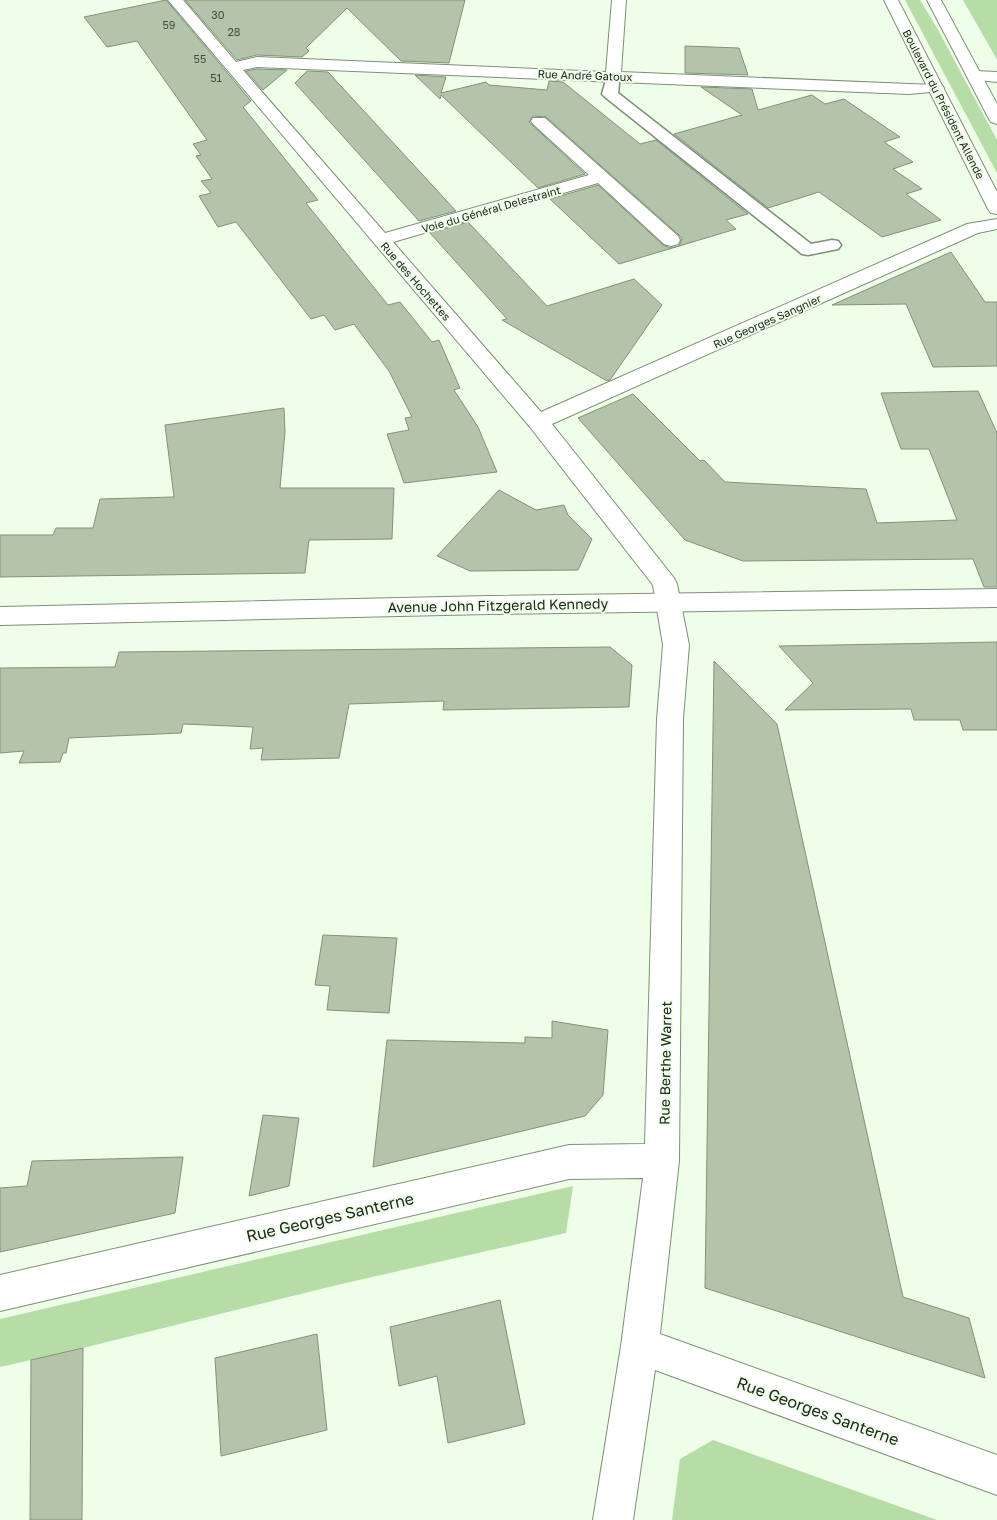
<svg xmlns="http://www.w3.org/2000/svg" width="997" height="1520" font-family="'Golos Text',sans-serif">
<style>
.green{fill:#b6dda6}
.building{fill:#b3c4ab;stroke:#81927a}
.lines{fill:none;stroke-linecap:round;stroke-linejoin:round}
.lane-casing{stroke:#7e8f77;stroke-width:3}
.street-casing{stroke:#7e8f77;stroke-width:2}
.secondary-casing{stroke:#7e8f77;stroke-width:2}
.lane{fill:#fff;fill-rule:evenodd}
.street{fill:#fff;fill-rule:evenodd}
.secondary{fill:#fff;fill-rule:evenodd}
.labels{text-anchor:middle;dominant-baseline:central;stroke-width:4;stroke-linejoin:round;paint-order:stroke}
.number-label{font-size:11px;fill:#454e41}
.far-street-label{font-size:11px;fill:#20271e;stroke:#effee9}
.street-label{font-size:14px;fill:#20271e;stroke:#effee9}
.near-street-label{font-size:16px;fill:#20271e;stroke:#effee9}
</style>
<rect width="100%" height="100%" fill="#effee9"/>
<g class="green">
<path d="M905,0h15l17,28 60,112v33z"/>
<path d="M963,0h34v60l-2,-4z"/>
<path d="M573,1186l-7,47 -229,52 -254,63 -83,19v-48z"/>
<path d="M713,1440l224,80h-265l8,-61z"/>
</g>
<g class="building">
<path d="M166,0l85,101 -8,6 75,93 -12,3 82,102 12,-3 32,40 7,-2 21,48 -6,2 24,37 19,45 -93,11 -17,-49 22,-4 -4,-12 7,-1 -23,-46 -35,-47 -19,6 -11,-15 -13,4 -75,-97 -18,5 -19,-31 12,-3 -10,-12 11,-2 -16,-23 5,-1 -8,-11 14,-4 -70,-99 -30,6 -23,-30z"/>
<path d="M185,0h280l-16,63 -48,-2 -54,-53 -41,40 3,3 -7,6 -45,-2 -20,5z"/>
<path d="M685,46l54,2 9,27 -63,-2z"/>
<path d="M257,69l30,1 -24,20 -17,-19z"/>
<path d="M307,71l21,1 128,139 -37,10 -124,-138z"/>
<path d="M415,75l31,2 -5,16 45,-11 3,3 58,5 2,-9 14,1 77,62 16,-4 92,74 -22,6 10,9 -117,35 -69,-65 48,-14 65,60 7,3 9,-2 3,-7 -3,-4 -133,-118 -13,-1 -4,6 56,52 -47,14 -97,-93 -1,4z"/>
<path d="M701,87l51,2 6,21 54,-15 13,9 19,-5 56,38 -16,5 29,20 -20,7 29,20 -16,5 35,26 -59,17 -63,-45 -51,16 -94,-74 68,-19z"/>
<path d="M468,222l79,84 87,-27 28,26 -52,75 -3,1 -105,-61 5,-1 -77,-86z"/>
<path d="M951,252l34,50h12v64l-64,1 -27,-63 -74,1z"/>
<path d="M978,391l19,42v154h-13l-11,-28 -230,2 -58,-21 -107,-122 55,-24 67,67 4,-1 21,22 141,7 11,34 80,-3 -28,-71h-28l-20,-56z"/>
<path d="M284,408l1,24 -5,56h114l-2,51 -83,1 -4,33 -305,4v-42h53l3,-7h37l7,-29 74,-2 -9,-72z"/>
<path d="M499,490l37,20 28,-5 4,10 24,24 -14,31 -108,1 -33,-15z"/>
<path d="M997,642v88h-34l-3,-10h-46l-3,-11 -126,1 28,-27 -34,-37z"/>
<path d="M610,647l22,18 -3,42 -186,3 1,-9 -95,3 -10,54 -78,2 2,-12 -13,1 3,-22 -70,-3 -2,9 -112,5 -3,15h-3l-3,9 -41,1 5,-12 -24,2v-85l115,-1 4,-15z"/>
<path d="M714,661l63,63 126,573 66,21 16,60 -280,-90z"/>
<path d="M323,935l74,3 -8,75 -62,-3 3,-24 -15,-1z"/>
<path d="M552,1021l56,9 -5,65 -18,21 -212,51 14,-127 138,3v-6l27,1z"/>
<path d="M263,1115l36,3 -10,68 -40,10z"/>
<path d="M183,1157l-8,56 -175,39v-64l27,-2 5,-25z"/>
<path d="M500,1300l25,124 -77,19 -11,-67 -38,10 -9,-59z"/>
<path d="M317,1334l10,96 -106,26 -6,-98z"/>
<path d="M83,1348l-1,172h-52l1,-160z"/>
</g>
<g class="lines">
<g class="lane-casing">
<path id="lane" d="M613,72l5,1 2,3 -2,17 193,151 21,-4 6,1 3,4 -3,4 -30,6 -6,-1 -197,-157 -3,-3 6,-21z"/>
</g>
<g class="street-casing">
<g id="street">
<path d="M168,0h15l53,62 21,-5 349,15 6,-72h14l-5,72 288,12 33,1 2,3 -2,3 -33,3 -652,-27 -14,3 142,163 204,-58 -56,-51 -2,-3 2,-3h12l133,118 2,4 -2,4 -7,2 -7,-2 -66,-61 -205,59 148,170 426,-188 30,-5v10l-19,4 -426,191 122,154 3,6 12,61 -6,74 -4,442 -19,173 337,121v40l-342,-125 -22,150h-40l28,-174 22,-168 -74,1 -569,132v-36l569,-130 76,-1 12,-425 6,-74 -10,-60 -123,-158z"/>
<path d="M975,71l22,1v10l-28,-3 -2,-3 2,-3z"/>
</g>
</g>
<g class="secondary-casing">
<g id="secondary">
<path d="M884,0h14l99,192v22l-6,-1 -3,-4z"/>
<path d="M927,0h14l56,104v20l-6,-2 -2,-3z"/>
<path d="M997,589v18l-508,7 -489,11v-18l489,-11z"/>
</g>
</g>
<use href="#lane" class="lane"/>
<use href="#street" class="street"/>
<use href="#secondary" class="secondary"/>
</g>
<g class="labels">
<g class="number-label">
<text x="218" y="14">30</text>
<text x="169" y="24">59</text>
<text x="234" y="31">28</text>
<text x="200" y="58">55</text>
<text x="216" y="77">51</text>
</g>
<g class="far-street-label">
<text transform="translate(585 75) rotate(2)">Rue André Gatoux</text>
<text transform="translate(944 104) rotate(63)">Boulevard du Président Allende</text>
<text transform="translate(491 209) rotate(-16)">Voie du Général Delestraint</text>
<text transform="translate(416 281) rotate(49)">Rue des Hochettes</text>
<text transform="translate(767 321) rotate(-24)">Rue Georges Sangnier</text>
</g>
<g class="street-label">
<text transform="translate(498 605) rotate(-1)">Avenue John Fitzgerald Kennedy</text>
<text transform="translate(665 1063) rotate(-89)">Rue Berthe Warret</text>
</g>
<g class="near-street-label">
<text transform="translate(330 1217) rotate(-13)">Rue Georges Santerne</text>
<text transform="translate(818 1411) rotate(20)">Rue Georges Santerne</text>
</g>
</g>
</svg>
